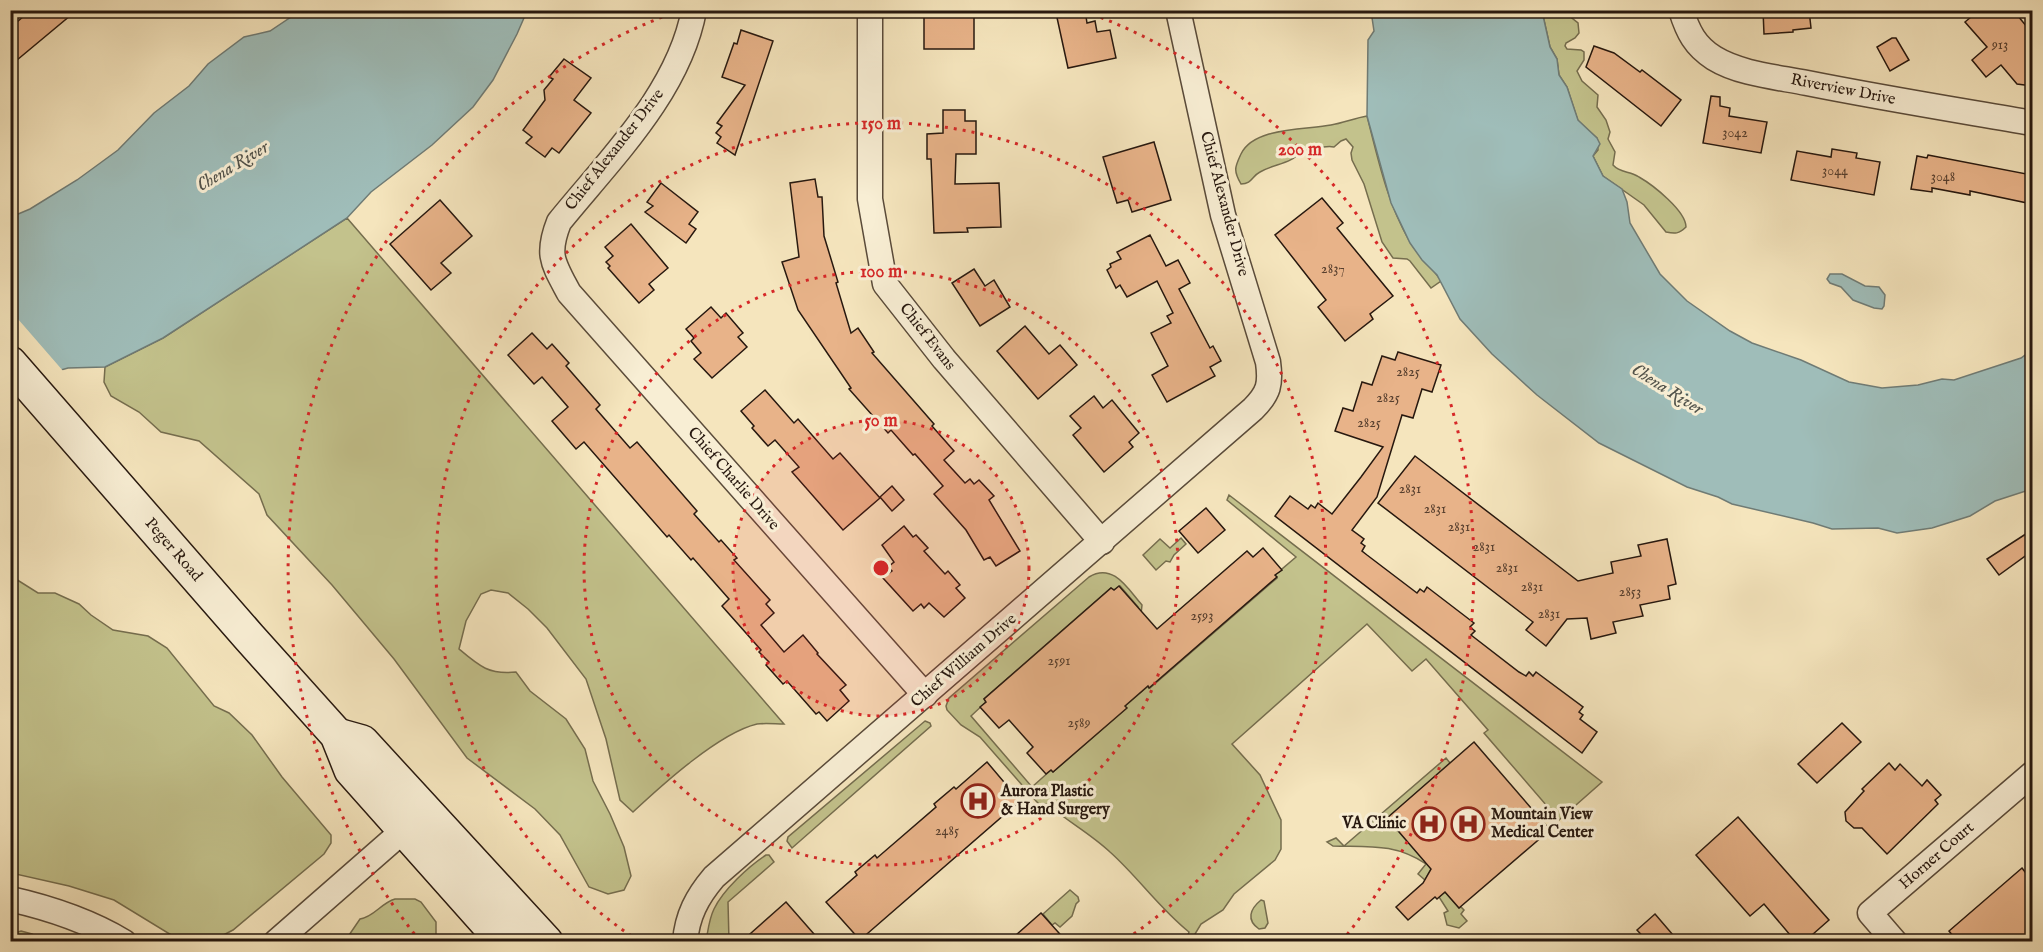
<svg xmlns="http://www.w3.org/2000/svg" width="2043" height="952" font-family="'IM FELL English',serif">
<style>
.green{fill:#c3c28c;stroke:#756d4e;stroke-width:1.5}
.water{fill:#9fbdb9;stroke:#6f7b75;stroke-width:1.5}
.pier{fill:#f5e5bd}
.building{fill:#e8b389;stroke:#27180f;stroke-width:1.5}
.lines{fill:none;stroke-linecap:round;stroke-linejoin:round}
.minor-casing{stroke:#5a4b3a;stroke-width:27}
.secondary-casing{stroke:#27180f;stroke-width:36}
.minor{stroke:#f8eed4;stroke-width:24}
.secondary{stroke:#f8eed4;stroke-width:33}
.ring{fill:none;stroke:#d62828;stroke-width:3;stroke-dasharray:3 6}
.labels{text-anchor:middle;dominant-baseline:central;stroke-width:6;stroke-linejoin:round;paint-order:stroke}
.number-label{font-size:14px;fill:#573f2e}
.street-label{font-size:16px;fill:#27180f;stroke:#f8eed4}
.poi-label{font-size:16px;font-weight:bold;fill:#27180f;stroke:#f8eed4;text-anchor:start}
.water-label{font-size:18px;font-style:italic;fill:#51524a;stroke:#f8eed4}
.centre{fill:#d62828;stroke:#f8eed4;stroke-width:3}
.ring-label{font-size:18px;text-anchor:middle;font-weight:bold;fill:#d62828;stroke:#f8eed4;stroke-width:6;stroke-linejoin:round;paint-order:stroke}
</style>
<rect width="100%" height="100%" fill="#f5e5bd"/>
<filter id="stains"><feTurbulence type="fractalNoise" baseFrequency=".00333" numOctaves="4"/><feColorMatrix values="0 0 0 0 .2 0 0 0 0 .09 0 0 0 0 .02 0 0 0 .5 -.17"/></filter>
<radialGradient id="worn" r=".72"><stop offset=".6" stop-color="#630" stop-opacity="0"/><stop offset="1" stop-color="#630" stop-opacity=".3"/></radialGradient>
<g class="green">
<path d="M1542,11h21l15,12 1,10 -4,5 -9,5 -1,3 2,3 14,1 3,2v8l-7,11 5,10 16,14 -1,12 9,13 4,12 -2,7 7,13 -2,13c7,8 17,6 26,12 14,8 47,34 47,50 -7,7 -11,7 -20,5l-22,-27 -41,-29 -10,-20 5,-6 -1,-12 -19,-17 -11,-34 -8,-12 -2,-16 -7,-12z"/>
<path d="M1367,116c11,43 20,86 42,124 9,16 23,26 32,41l-10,7 -21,-27 -3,-2 -14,-1 -11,-16 -18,-58 -12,-24 -1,-7 2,-6 -7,-8 -5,2 -7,6c-10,-2 -22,3 -32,3 -11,15 -27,13 -42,22 -8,4 -8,12 -19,12 -8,-14 -6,-17 0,-30 13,-27 64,-24 90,-29 12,-2 24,-7 36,-9z"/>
<path d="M347,218l437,506c-8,0 -19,-1 -27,0 -38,9 -95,61 -124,88l-13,-12 -14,-61 -20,-60 -39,-51 -19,-19 -20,-16 -17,-3 -10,4 -15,27 -7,28c20,17 30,26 57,23l14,19 36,28 19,30 8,32 17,33 14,33 7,29 -7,14 -16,4 -19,-7 -29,-52 -25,-26 -68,-51 -73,-99 -62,-74 -65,-70 -8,-21 -60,-53 -38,-9 -22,-20 -28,-16 -7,-14 1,-15 58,-29z"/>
<path d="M1229,495l373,287 -43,38 -75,-87 4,-3 -62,-71 -14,12 -45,-47 -135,120 28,31 21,45v29l-6,11 -41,34 -11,16 -22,14 -9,15 -5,-2 2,-5c-30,-24 -51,-55 -79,-80 -19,-18 -43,-31 -63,-48h-8l-3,-3 -56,-64 -19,-12 -14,-15 -1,-4 3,-8 140,-121c24,-15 39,12 53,28l-1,9 -3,-7 -18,-21 -6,4 -3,-2 -127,111 2,3 -15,14 61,71 19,-17 2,2 73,-64 -1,-2 23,-20 2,2 127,-110 -2,-3 21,-18 -69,-57z"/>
<path d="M1181,538l5,6 -12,11 -4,7 -4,-1 -10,9 -13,-15 17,-16 10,9z"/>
<path d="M11,576l27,17h17l24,11 12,11 22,15 35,6 19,12 47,58 15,7 23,22 30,42 49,58v8l-7,11 -91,76 -21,11h-31l-67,-41 -45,-14 -58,-13z"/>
<path d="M925,721l5,2 1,3 -139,122 -5,-7 1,-4z"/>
<path d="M1446,758l4,5 -19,106 -6,11 -7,-6 8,-10c-31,-21 -58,-17 -93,-18l-6,-4 9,-4 8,8z"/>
<path d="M766,855h3l5,7 -46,40 1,39h-23c2,-10 3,-22 8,-32 9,-19 35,-43 52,-54z"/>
<path d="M1070,890l8,7 1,4 -3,3 -4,12 -12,11 -5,-4 -3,2 -9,-11z"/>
<path d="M1445,892l14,16 2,-1 3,3 -3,4 6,7 -8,7 -12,-3 -3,-12 4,-2 -9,-14z"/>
<path d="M395,899h20l6,3 15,20v19h-91l15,-22c14,-2 21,-16 35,-20z"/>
<path d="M1261,900l3,1 4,22 -3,5 -6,1c-13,-9 -9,-20 2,-29z"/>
<path d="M21,931l11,3 13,7h-34v-7z"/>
</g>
<g class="water">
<path d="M300,11h227l-10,23 -24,46 -20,27 -41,38 -61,47 -24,26 -184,120 -58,29 -37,1 -46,13 -11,7v-171l19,-8 47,-29 26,-19 15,-11 36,-37 35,-27 19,-22 36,-27 26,-6z"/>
<path d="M1371,11h171l8,36 7,12 2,16 8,12 11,33 19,18 3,6 -7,12 10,20 19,13 5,13 3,21 30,51 27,27 43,30 22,12 49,17 48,22 33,6 36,-3 24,-6 12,1 67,-22 11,-8v139l-37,12 -25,15 -38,12 -35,5 -19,-5 -46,1 -19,-6 -81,-19 -14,-7 -31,-10 -88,-44 -62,-48 -45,-41 -32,-35 -23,-44 -15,-15 -12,-17 -19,-40 -24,-87 1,-76 6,-9z"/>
<path d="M1830,274h12l23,12 14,1 6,8 -1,11 -2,3 -8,-1 -21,-8 -12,-13 -11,-4 -3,-4z"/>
</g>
<path class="pier" d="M11,311l53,61 -41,11 -13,8z"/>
<g class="building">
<path d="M31,10h46l-60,50 -7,-8v-24z"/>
<rect x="924" y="10" width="50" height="39"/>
<path d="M1069,10h16l2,13 8,-2 2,11 13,-2 6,28 -48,10 -12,-55z"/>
<path d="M1763,10h46l2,18 -18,2v2l-29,2z"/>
<path d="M1965,10h48l19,23v53l-15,-2 -16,-19 -15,12 -14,-17 15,-13 -22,-25 6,-5z"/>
<path d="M741,30l32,11 -38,114 -18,-12 4,-6 -5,-4 6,-7 -5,-3 28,-38 -23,-8 12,-34 3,1z"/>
<path d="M1892,38h4l13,22 -19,11 -13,-24z"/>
<path d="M1594,46l20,7 26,19 2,-2 39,30 -20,26 -75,-59z"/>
<path d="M564,59l27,19 -17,22 17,13 -32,40 -7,-5 -7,9 -19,-14 6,-6 -9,-7 22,-30 -1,-10 9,-11 -4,-2z"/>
<path d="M1711,96l9,1v9l10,2 -1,8 38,6 -6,31 -58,-10z"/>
<path d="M943,110h22v11h11v33h-20l-1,30 44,-1 2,44 -34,1 1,4 -34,1 -3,-74h-4v-25l16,-1z"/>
<path d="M1154,142l17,58 -39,12 -4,-12 -11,3 -14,-46z"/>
<path d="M1832,149l25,4 -1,5 24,4 -6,33 -83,-15 6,-29 34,6z"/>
<path d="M1928,155l104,20v29l-62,-13v4l-38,-7v4l-21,-3 6,-33 10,2z"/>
<path d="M815,179l3,18h4l2,39 14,46 -2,1 15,50 7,-5 16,24 -2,1 62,71 -2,2 22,25 -10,9 21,23 5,-4 4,5 5,-4 15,16 -5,4 31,51 -24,15 -6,-9 -6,3 -18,-30 -32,-36 9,-8 -28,-32 -2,1 -22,-25 -3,3 -39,-44 2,-1 -53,-78 -16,-48 17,-5 -9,-74z"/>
<path d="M661,183l37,29 -9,12 7,5 -10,14 -41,-31 8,-6 -6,-4z"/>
<path d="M1322,198l21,25 -6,5 56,68 -23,18 3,5 -28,22 -27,-34 8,-7 -51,-65z"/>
<path d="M440,200l32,36 -31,27 10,10 -20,17 -41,-46z"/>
<path d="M631,224l37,44 -19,16 5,6 -15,13 -31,-35 2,-2 -4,-4 7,-6 -8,-9z"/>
<path d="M1150,235l16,31 12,-6 12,23 -11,6 31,59 3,-2 8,15 -11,6 5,9 -48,26 -15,-27 16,-9 -17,-33 20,-10 -4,-7 6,-3 -16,-32 -30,16 -7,-12 -4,3 -9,-18 4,-3 -1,-3 11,-5 -4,-7z"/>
<path d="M974,269l11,17 9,-6 16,27 -30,19 -28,-43z"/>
<path d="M711,307l10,11 5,-5 17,20 -5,4 9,10 -35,31 -18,-19 7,-6 -10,-12 3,-3 -8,-9z"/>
<path d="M1025,326l24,28 11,-9 17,20 -39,34 -41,-48z"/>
<path d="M532,333l15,16 5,-5 17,19 -3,3 34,39 -4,4 34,39 7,-6 60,69 -3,3 25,28 2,-2 16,18 -3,2 36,40 -4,4 8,9 -13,12 23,27 19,-17 15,18 -1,1 29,31 -6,5 9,11 -22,20 -8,-9 -3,2 -29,-33 -4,3 -17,-19 3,-3 -10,-10 2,-2 -39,-44 7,-7 -36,-41 -2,2 -22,-25 -2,2 -83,-95 -8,7 -24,-28 16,-14 -26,-30 -8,7 -26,-29z"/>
<path d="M1398,352l43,13 -9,27 -10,-3 -9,29 -11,-3 -25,82 -25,33 12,9 -3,4 4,3 -3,5 5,4 50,38 3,-4 4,3 3,-5 47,36 -4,4 5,4 -4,4 48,37 7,4 3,-4 4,4 3,-4 47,35 -4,5 4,3 -3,4 17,13 -15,21 -307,-237 15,-20 18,13 3,-4 4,3 3,-5 14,11 29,-37 22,-30 -48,-16 8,-23 10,3 9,-29 10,3 10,-29 13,4z"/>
<path d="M765,390l29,33 4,-4 35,40 7,-6 40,45 -37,32 -51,-58 7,-5 -24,-27 -7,6 -16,-18 2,-2 -13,-15z"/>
<path d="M1094,396l9,12 9,-8 27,33 -10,9 4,5 -29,25 -31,-37 8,-7 -11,-12z"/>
<path d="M1415,456l163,125 35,-8 -2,-11 30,-6 -3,-11 29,-6 9,45 -8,2 2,13 -30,6 3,11 -30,6 3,11 -25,6 -4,-21 -20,1 -21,27 -20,-16 7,-8 -155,-119z"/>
<path d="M892,486l12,14 -12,11 -12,-14z"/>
<path d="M1206,508l19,22 -27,23 -19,-22z"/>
<path d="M904,526l9,11 3,-2 12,13 -4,3 21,23 3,-3 12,14 -4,3 9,10 -21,19 -15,-14 -5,5 -3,-4 -8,7 -30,-33 9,-7 -4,-4 6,-5 -12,-17z"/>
<path d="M2032,530v21l-33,24 -12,-16z"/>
<path d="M1263,548l19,22 -7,5 2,2 -128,111 -1,-2 -23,20 2,2 -74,64 -2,-2 -5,4 -19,-21 6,-6 -24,-27 -10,8 -19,-21 6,-5 -2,-3 127,-111 3,2 5,-4 38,43 90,-78 6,6z"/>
<path d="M1842,723l19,19 -44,41 -19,-19z"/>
<path d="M1474,742l76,88 -91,78 -14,-16 -8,7 -2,-2 -27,23 -12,-13 27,-24 8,-14 -44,-51z"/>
<path d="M987,762l33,39 -160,139 -34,-38 31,-27 -2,-3 20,-17 2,3 59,-51 -2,-3 20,-17 2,2z"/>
<path d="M1889,763l6,7 5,-6 22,22 5,-6 14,15 -6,5 3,4 -51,50 -25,-26h-8l-8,-7 -1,-9 19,-21 -2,-2z"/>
<path d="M1738,817l91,103 -25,22h-8l-32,-38 -14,12 -54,-61z"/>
<path d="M2022,868l10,13v61h-74l-9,-11z"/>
<path d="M786,902l35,40h-80z"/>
<path d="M1041,913l26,29h-59z"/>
<path d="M1655,914l24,28h-31l-11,-12z"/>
</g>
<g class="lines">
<g class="minor-casing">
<g id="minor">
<path d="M694,10c-15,82 -84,149 -135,212 -13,33 -6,41 10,71l356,402"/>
<path d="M870,10v189l15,85 59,75 158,183"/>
<path d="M1681,10c7,22 14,36 33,48 26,16 63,19 93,25 75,15 150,27 225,40"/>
<path d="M10,899c40,9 79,22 114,43"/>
<path d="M276,942l128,-112"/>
<path d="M685,942c2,-26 12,-45 29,-65l539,-468c16,-16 18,-25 15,-47l-45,-147 -45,-205"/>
<path d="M1895,942l-25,-29 162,-139"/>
</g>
</g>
<g class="secondary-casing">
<g id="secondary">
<path d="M10,363l239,274 88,98 14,35 153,172"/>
<path d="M337,735l25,7 184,200"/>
</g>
</g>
<use href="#minor" class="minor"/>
<use href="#secondary" class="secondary"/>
</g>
<circle cx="881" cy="568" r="148" fill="#d62828" fill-opacity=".12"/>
<g class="ring">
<circle cx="881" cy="568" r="148"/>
<circle cx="881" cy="568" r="297"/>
<path d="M639 941A445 445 0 1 1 1123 941"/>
<path d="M420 941A593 593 0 0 1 678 11M1084 11A593 593 0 0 1 1342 941"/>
</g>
<defs>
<g id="hospital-ring" transform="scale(1.725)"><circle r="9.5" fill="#f8eed4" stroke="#8f2418" stroke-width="1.5"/><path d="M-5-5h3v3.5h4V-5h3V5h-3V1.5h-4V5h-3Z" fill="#8f2418"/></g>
</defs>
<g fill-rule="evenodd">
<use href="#hospital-ring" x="978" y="801"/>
<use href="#hospital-ring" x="1429" y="824"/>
<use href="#hospital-ring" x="1468" y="824"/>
</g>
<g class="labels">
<g class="number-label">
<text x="2000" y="45">913</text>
<text x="1735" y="133">3042</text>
<text x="1835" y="171">3044</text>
<text x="1943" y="177">3048</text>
<text x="1333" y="269">2837</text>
<text x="1408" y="372">2825</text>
<text x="1388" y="398">2825</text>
<text x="1369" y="423">2825</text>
<text x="1410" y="489">2831</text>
<text x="1435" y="509">2831</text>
<text x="1459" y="527">2831</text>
<text x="1484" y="547">2831</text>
<text x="1507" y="568">2831</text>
<text x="1532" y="587">2831</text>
<text x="1630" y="592">2853</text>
<text x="1549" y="614">2831</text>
<text x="1202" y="616">2593</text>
<text x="1059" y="661">2591</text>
<text x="1079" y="723">2589</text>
<text x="947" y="831">2485</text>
</g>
<g class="street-label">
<text transform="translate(1843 90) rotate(11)">Riverview Drive</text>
<text transform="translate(615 150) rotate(-52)">Chief Alexander Drive</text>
<text transform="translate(1224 204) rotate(75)">Chief Alexander Drive</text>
<text transform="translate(927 337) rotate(52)">Chief Evans</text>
<text transform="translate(733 479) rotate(49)">Chief Charlie Drive</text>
<text transform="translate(173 550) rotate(49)">Peger Road</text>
<text transform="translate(964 661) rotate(-41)">Chief William Drive</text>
<text transform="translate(1937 856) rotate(-41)">Horner Court</text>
</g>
<g class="poi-label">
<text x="1001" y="792">Aurora Plastic<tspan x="1001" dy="18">&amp; Hand Surgery</tspan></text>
<text x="1491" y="815">Mountain View<tspan x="1491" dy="18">Medical Center</tspan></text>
<text x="1406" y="824" text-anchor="end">VA Clinic</text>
</g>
<g class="water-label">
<text transform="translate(233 167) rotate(-31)">Chena River</text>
<text transform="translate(1667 390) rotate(32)">Chena River</text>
</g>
</g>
<circle cx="881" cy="568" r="9" class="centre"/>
<g class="ring-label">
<text x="881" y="129">150 m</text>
<text x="1300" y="155">200 m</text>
<text x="881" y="277">100 m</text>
<text x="881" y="426">50 m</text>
</g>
<rect width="2043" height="952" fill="none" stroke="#f5e5bd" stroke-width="36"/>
<rect x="12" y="12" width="2019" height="928" fill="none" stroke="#27180f" stroke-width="3"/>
<rect x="18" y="18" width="2007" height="916" fill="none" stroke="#27180f" stroke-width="1.5"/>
<rect width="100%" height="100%" filter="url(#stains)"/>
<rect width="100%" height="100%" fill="url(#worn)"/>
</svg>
